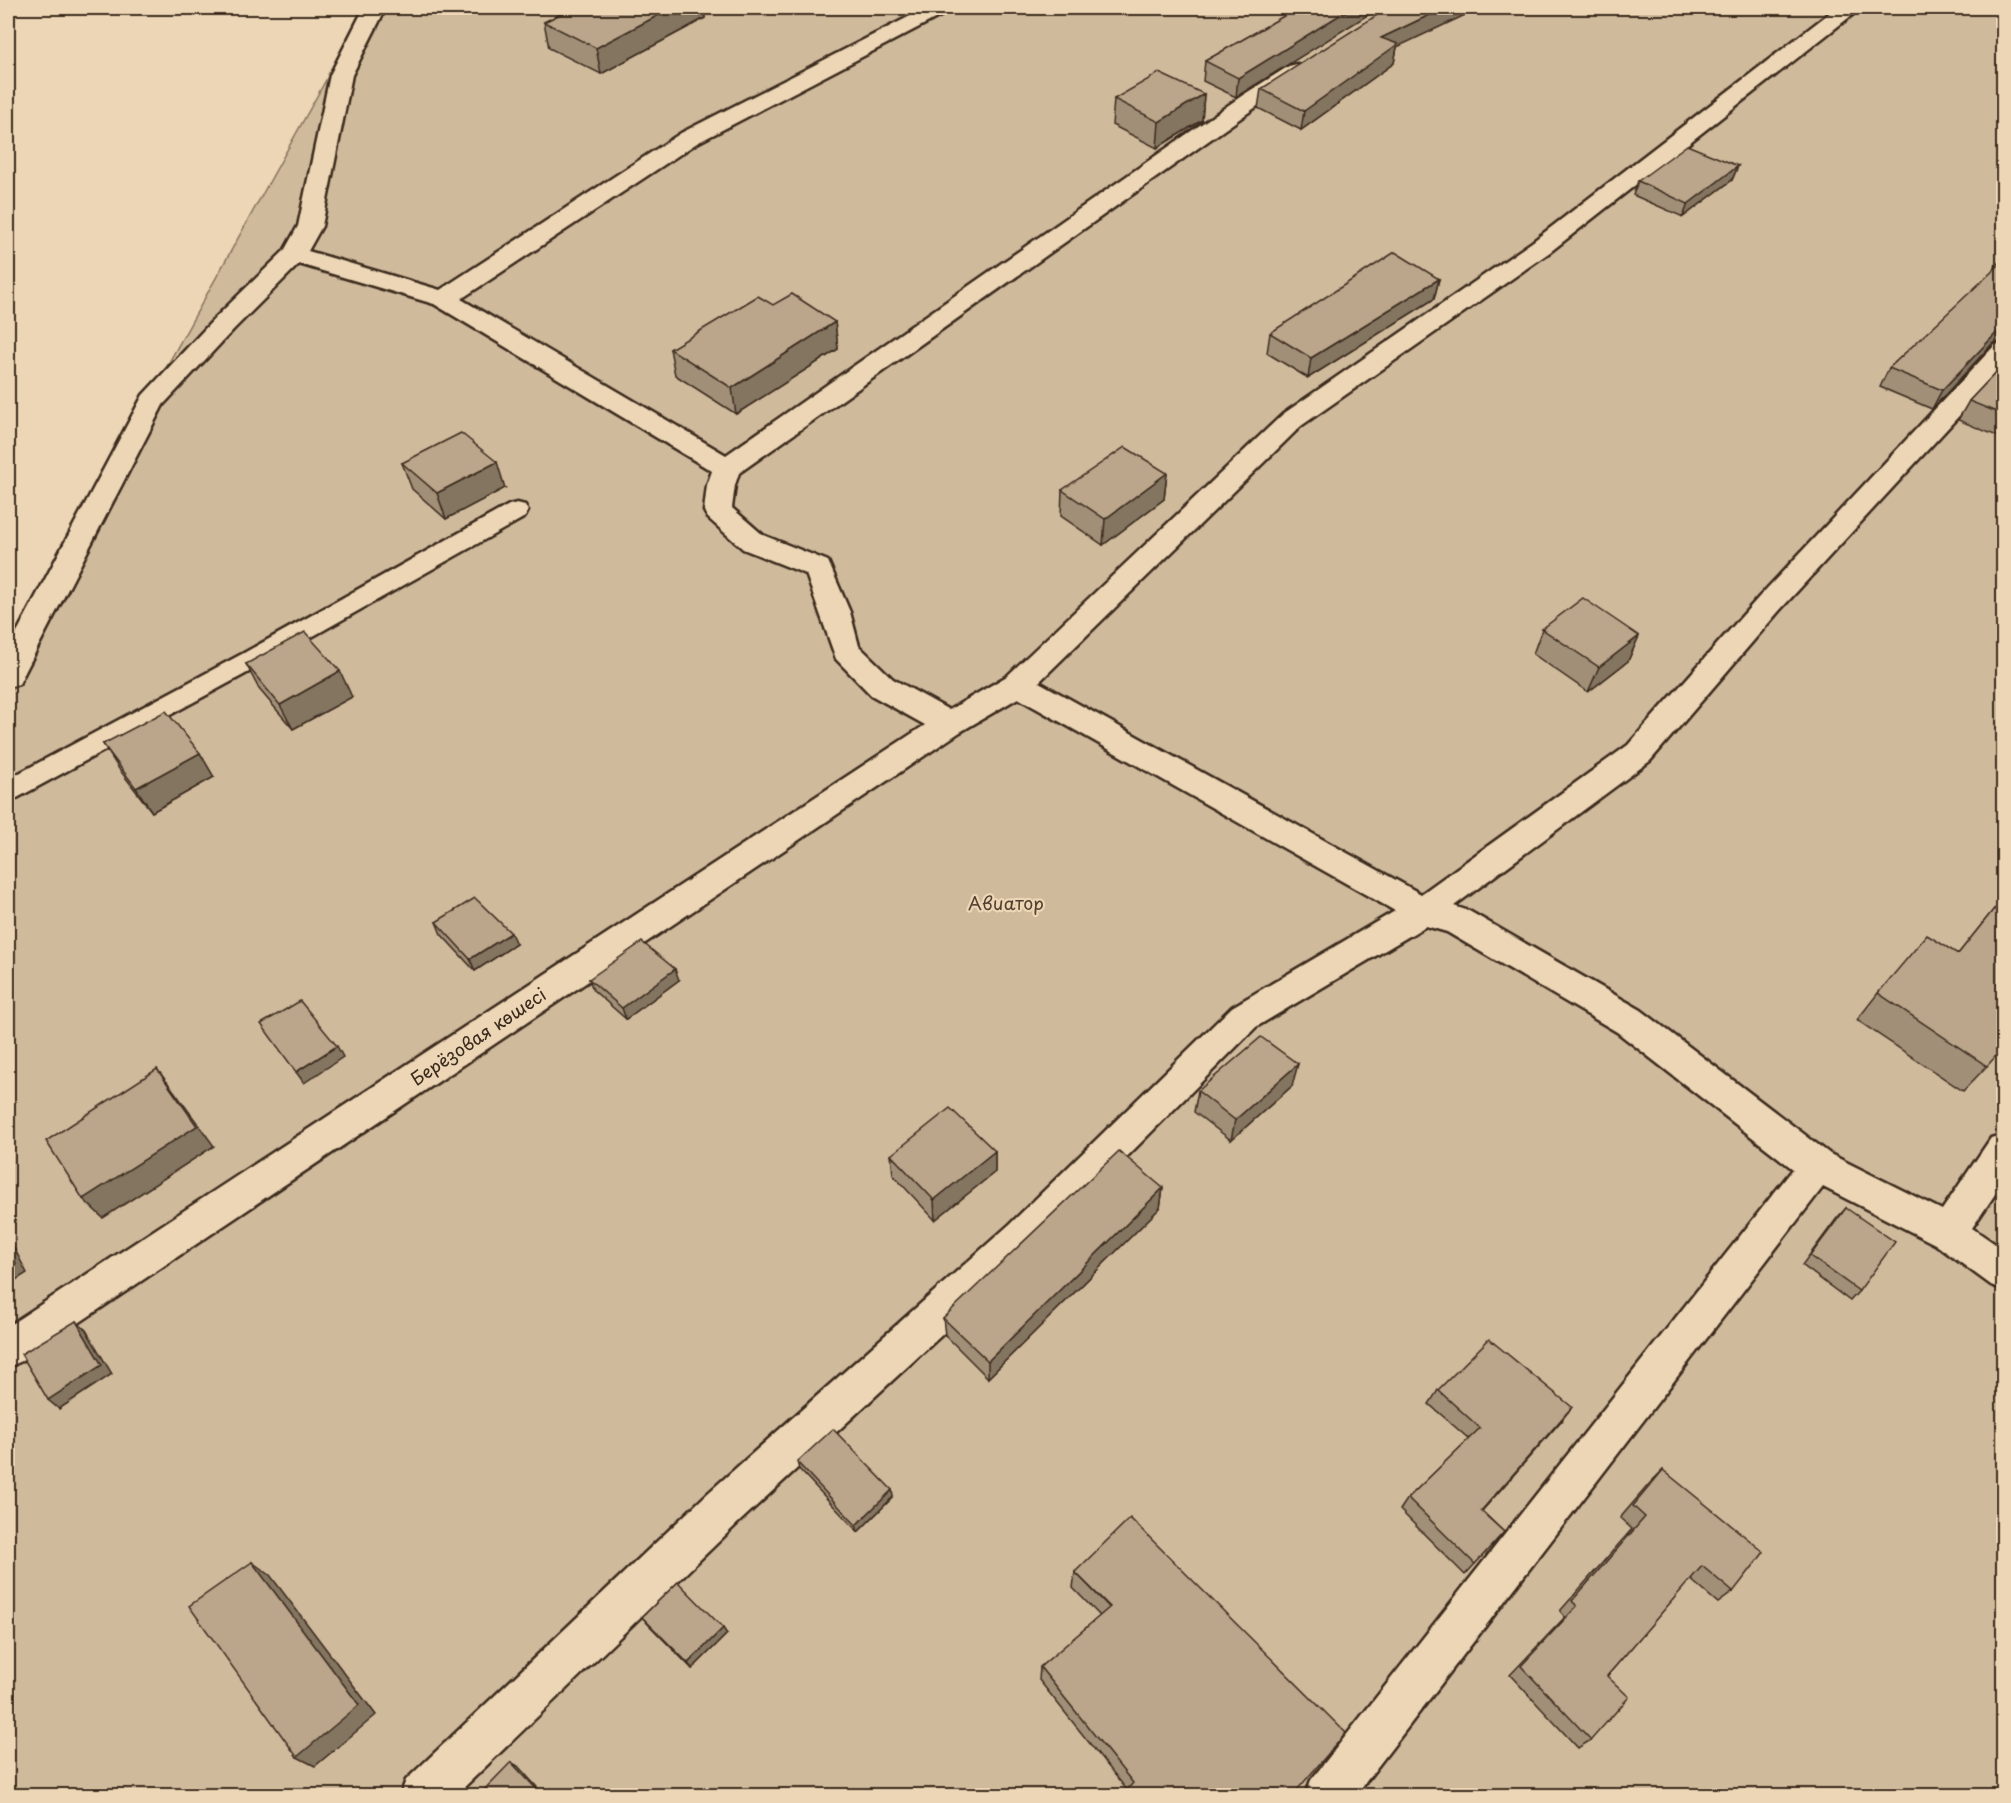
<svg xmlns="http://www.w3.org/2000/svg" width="2011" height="1803" font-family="'Playpen Sans',sans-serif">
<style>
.green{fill:#d0ba9c;stroke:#86725d;stroke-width:1.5}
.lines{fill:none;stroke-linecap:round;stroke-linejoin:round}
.service-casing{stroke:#3b2a1e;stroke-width:5}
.minor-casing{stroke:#3b2a1e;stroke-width:5}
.service{fill:#ecd6b5;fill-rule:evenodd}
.minor{fill:#ecd6b5;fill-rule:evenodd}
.wall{fill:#a18f78;stroke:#3b2a1e;stroke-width:1.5}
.shaded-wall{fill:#837461;stroke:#3b2a1e;stroke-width:1.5}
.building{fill:#bba68b;stroke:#3b2a1e;stroke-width:1.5}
.labels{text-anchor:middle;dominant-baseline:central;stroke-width:4.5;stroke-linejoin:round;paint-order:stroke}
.park-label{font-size:18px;fill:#514031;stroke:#ecd6b5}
.street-label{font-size:18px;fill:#3b2a1e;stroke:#ecd6b5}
</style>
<rect width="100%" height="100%" fill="#ecd6b5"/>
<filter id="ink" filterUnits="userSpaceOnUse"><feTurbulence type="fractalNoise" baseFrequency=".0167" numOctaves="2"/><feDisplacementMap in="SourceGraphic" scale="12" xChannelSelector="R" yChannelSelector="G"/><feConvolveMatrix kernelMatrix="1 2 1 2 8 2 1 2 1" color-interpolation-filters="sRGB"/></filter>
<g filter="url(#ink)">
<path class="green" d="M366,8h1637v1787l-1995,1v-1144z"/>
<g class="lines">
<g class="service-casing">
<path id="service" d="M517,503l8,2 3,6 -3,6 -265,149 -243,132 -9,3v-22l234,-125 267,-149z"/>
</g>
<g class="minor-casing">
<path id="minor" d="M364,8h22l-34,67 -30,151 -14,25 132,39 241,-157 245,-125h25l-3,4 -251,131 -236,156 265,156 517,-360 46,-29 8,-2 8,2 3,5 -3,5 -46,29 -520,368 -4,12 -3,23 31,27 65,26 22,51 9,34 34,33 56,31 58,-34 276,-262 249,-172 304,-234h23l-3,4 -306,240 -249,174 -262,256 382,212 207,-149 131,-148 236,-252 9,-2v24l-225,244 -129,150 -196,145 15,5 172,99 189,144 112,56 49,-72 13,-4v47l-32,47 32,22v40l-13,-5 -56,-41 -112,-57 -468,609h-50l6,-16 482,-611 -176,-137 -170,-100 -21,-6 -170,101 -220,221 -298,275 -283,273h-55l6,-16 302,-287 302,-269 222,-217 163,-96 -377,-213 -58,34 -938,629 -14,6v-41l917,-601 -54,-30 -35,-36 -30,-85 -63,-25 -35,-31 -4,-7 3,-26 5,-14 -278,-167 -135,-40 -65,65 -71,76 -140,271 -4,8 -11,3v-38l135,-254 73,-78 68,-66 14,-25 32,-151z"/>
</g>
<use href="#service" class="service"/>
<use href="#minor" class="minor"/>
</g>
<g class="wall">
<path d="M573,8h131l1,10 -104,56 -52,-26 -5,-26z"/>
<path d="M1298,8l-62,89 -33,-16 2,-20z"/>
<path d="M1397,47l-3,16 -93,67 -43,-22 3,-19z"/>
<path d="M1204,94l-2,26 -45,28 -45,-23 2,-26z"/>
<path d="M1738,166l-6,14 -49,37 -50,-22 5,-14z"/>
<path d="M2004,258l-11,85 -61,66 -52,-22 9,-19 105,-97 2,-6z"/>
<path d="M1439,279l-5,20 -126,79 -41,-25 3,-20z"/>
<path d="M773,305l62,17 3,27 -102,65 -61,-39 -5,-26z"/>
<path d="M2004,364v75l-46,-19 11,-19z"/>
<path d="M402,463l103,25 -59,31 -34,-30z"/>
<path d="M1167,473l-3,26 -61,46 -42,-29 1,-26z"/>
<path d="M1542,629l97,7 -11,25 -40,31 -55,-38z"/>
<path d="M246,664l106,33 -59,32 -34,-40z"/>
<path d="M103,744l111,33 -62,35 -33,-43z"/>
<path d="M1994,909l-7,157 -24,25 -106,-71 21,-27 80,-39z"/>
<path d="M436,922l80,22 -41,27 -34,-37z"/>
<path d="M589,979l90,1 -53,39 -33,-29z"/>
<path d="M1292,1086l-61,54 -37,-28 4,-21z"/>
<path d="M995,1151v21l-60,48 -42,-45 -2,-20z"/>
<path d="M1163,1188l-3,20 -172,170 -43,-43 -2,-17z"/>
<path d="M1846,1208l13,83 -9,10 -48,-36 35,-47z"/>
<path d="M1438,1390l123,31 -79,90 22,21 -39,43 -65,-65 8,-12 61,-59 -40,-35z"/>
<path d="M797,1462l96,35 -35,35 -59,-63z"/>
<path d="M1663,1470l70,122 -15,11 -28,-24 -83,97 -16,64 -13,8 -68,-73 55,-58 -5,-6 72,-82 -12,-11 30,-35z"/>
<path d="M1075,1572l217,224 -165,-6 -88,-110 1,-13 60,-51 -27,-28z"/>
<path d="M642,1617l85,17 -35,35 -45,-46z"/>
</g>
<g class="shaded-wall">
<path d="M672,8h32l1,10 -104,56 -5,-26z"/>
<path d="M1351,8h28l-143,89 2,-19z"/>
<path d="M1444,8h36l-83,39 -3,16 -93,67 3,-19 77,-73z"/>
<path d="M1204,94l-2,26 -45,28 2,-26z"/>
<path d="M1738,166l-6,14 -49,37 5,-13z"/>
<path d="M1439,279l-5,20 -126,79 3,-20z"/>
<path d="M835,322l3,27 -102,65 -4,-26z"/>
<path d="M2004,325v17l-11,1 -61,66 10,-19z"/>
<path d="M497,462l8,26 -59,31 -9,-26z"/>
<path d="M1167,473l-3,26 -61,46 2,-26z"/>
<path d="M1639,636l-11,25 -40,31 11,-25z"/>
<path d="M340,671l12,26 -59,32 -13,-24z"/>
<path d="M200,753l14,24 -62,35 -16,-24z"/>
<path d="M511,933l5,11 -41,27 -5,-12z"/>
<path d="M675,969l4,11 -53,39 -4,-11z"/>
<path d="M337,1046l6,11 -39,26 -8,-11z"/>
<path d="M1298,1064l-6,22 -61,54 4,-20z"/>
<path d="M157,1069l17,22 40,55 -111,72 -20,-19z"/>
<path d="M995,1151v21l-60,48 -1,-20z"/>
<path d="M1163,1188l-3,20 -172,170v-17z"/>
<path d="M8,1236l19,37 -19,12z"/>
<path d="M76,1321l10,9 26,44 -53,35 -11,-9z"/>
<path d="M1572,1407l-11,14 -90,102 10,-12z"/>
<path d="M892,1490l1,7 -35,35 -2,-7z"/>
<path d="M252,1562l18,13 106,140 -61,51 -18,-9z"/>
<path d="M723,1628l4,6 -35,35 -4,-6z"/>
<path d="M511,1762l7,4 27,30h-2z"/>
</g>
<g class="building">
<path d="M573,8h99l-76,40 -52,-26z"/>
<path d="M1298,8h53l-113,70 -33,-17z"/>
<path d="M1388,8h56l-63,30 17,6 -94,67 -43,-22z"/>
<path d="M1159,73l45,21 -45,28 -45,-23z"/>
<path d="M1687,145l51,21 -50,38 -50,-23z"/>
<path d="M1395,252l44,27 -128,79 -41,-25z"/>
<path d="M2004,258v67l-62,65 -53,-22 109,-102 -2,-1z"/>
<path d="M792,294l43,28 -103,66 -62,-39 88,-53 15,9z"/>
<path d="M2004,364v51l-35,-14z"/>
<path d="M461,433l36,29 -60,31 -35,-30z"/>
<path d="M1125,447l42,26 -62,46 -43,-29z"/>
<path d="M1583,598l56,38 -40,31 -57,-38z"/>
<path d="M305,632l35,39 -60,34 -34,-41z"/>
<path d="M166,711l34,42 -64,35 -33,-44z"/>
<path d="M475,898l36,35 -41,26 -34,-37z"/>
<path d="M1994,909l10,6v132l-17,19 -109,-73 49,-58 31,19z"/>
<path d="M642,942l33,27 -53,39 -33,-29z"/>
<path d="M300,1001l37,45 -41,26 -35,-48z"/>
<path d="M1261,1037l37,27 -63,56 -37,-29z"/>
<path d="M157,1069l40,57 -114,73 -37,-58z"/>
<path d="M950,1108l45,43 -61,49 -43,-45z"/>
<path d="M1119,1151l44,37 -175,173 -45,-43z"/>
<path d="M1846,1208l49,34 -36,49 -49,-35z"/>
<path d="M8,1247l8,16 -8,6z"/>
<path d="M76,1321l26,44 -54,35 -27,-46z"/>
<path d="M1489,1339l83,68 -91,104 23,21 -29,32 -67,-66 72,-70 -42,-38z"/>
<path d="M833,1429l59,61 -36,35 -59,-63z"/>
<path d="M1663,1470l101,82 -31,40 -31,-26 -95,110 22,21 -38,43 -70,-74 56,-60 -5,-5 73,-84 -12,-11z"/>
<path d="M1130,1518l216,215 -54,63h-170l11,-13 -93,-116 70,-60 -35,-35z"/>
<path d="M252,1562l107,143 -62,52 -108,-151z"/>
<path d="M678,1582l45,46 -35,35 -46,-46z"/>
<path d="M511,1762l32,34h-65z"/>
</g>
</g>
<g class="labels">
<g class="park-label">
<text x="1006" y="902">Авиатор</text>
</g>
<g class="street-label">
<text transform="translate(478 1036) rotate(-34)">Берёзовая көшесі</text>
</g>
</g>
<rect width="2011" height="1803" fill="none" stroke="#ecd6b5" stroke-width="30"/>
<rect x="15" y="15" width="1981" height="1773" fill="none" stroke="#3b2a1e" stroke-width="2" filter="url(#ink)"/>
</svg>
